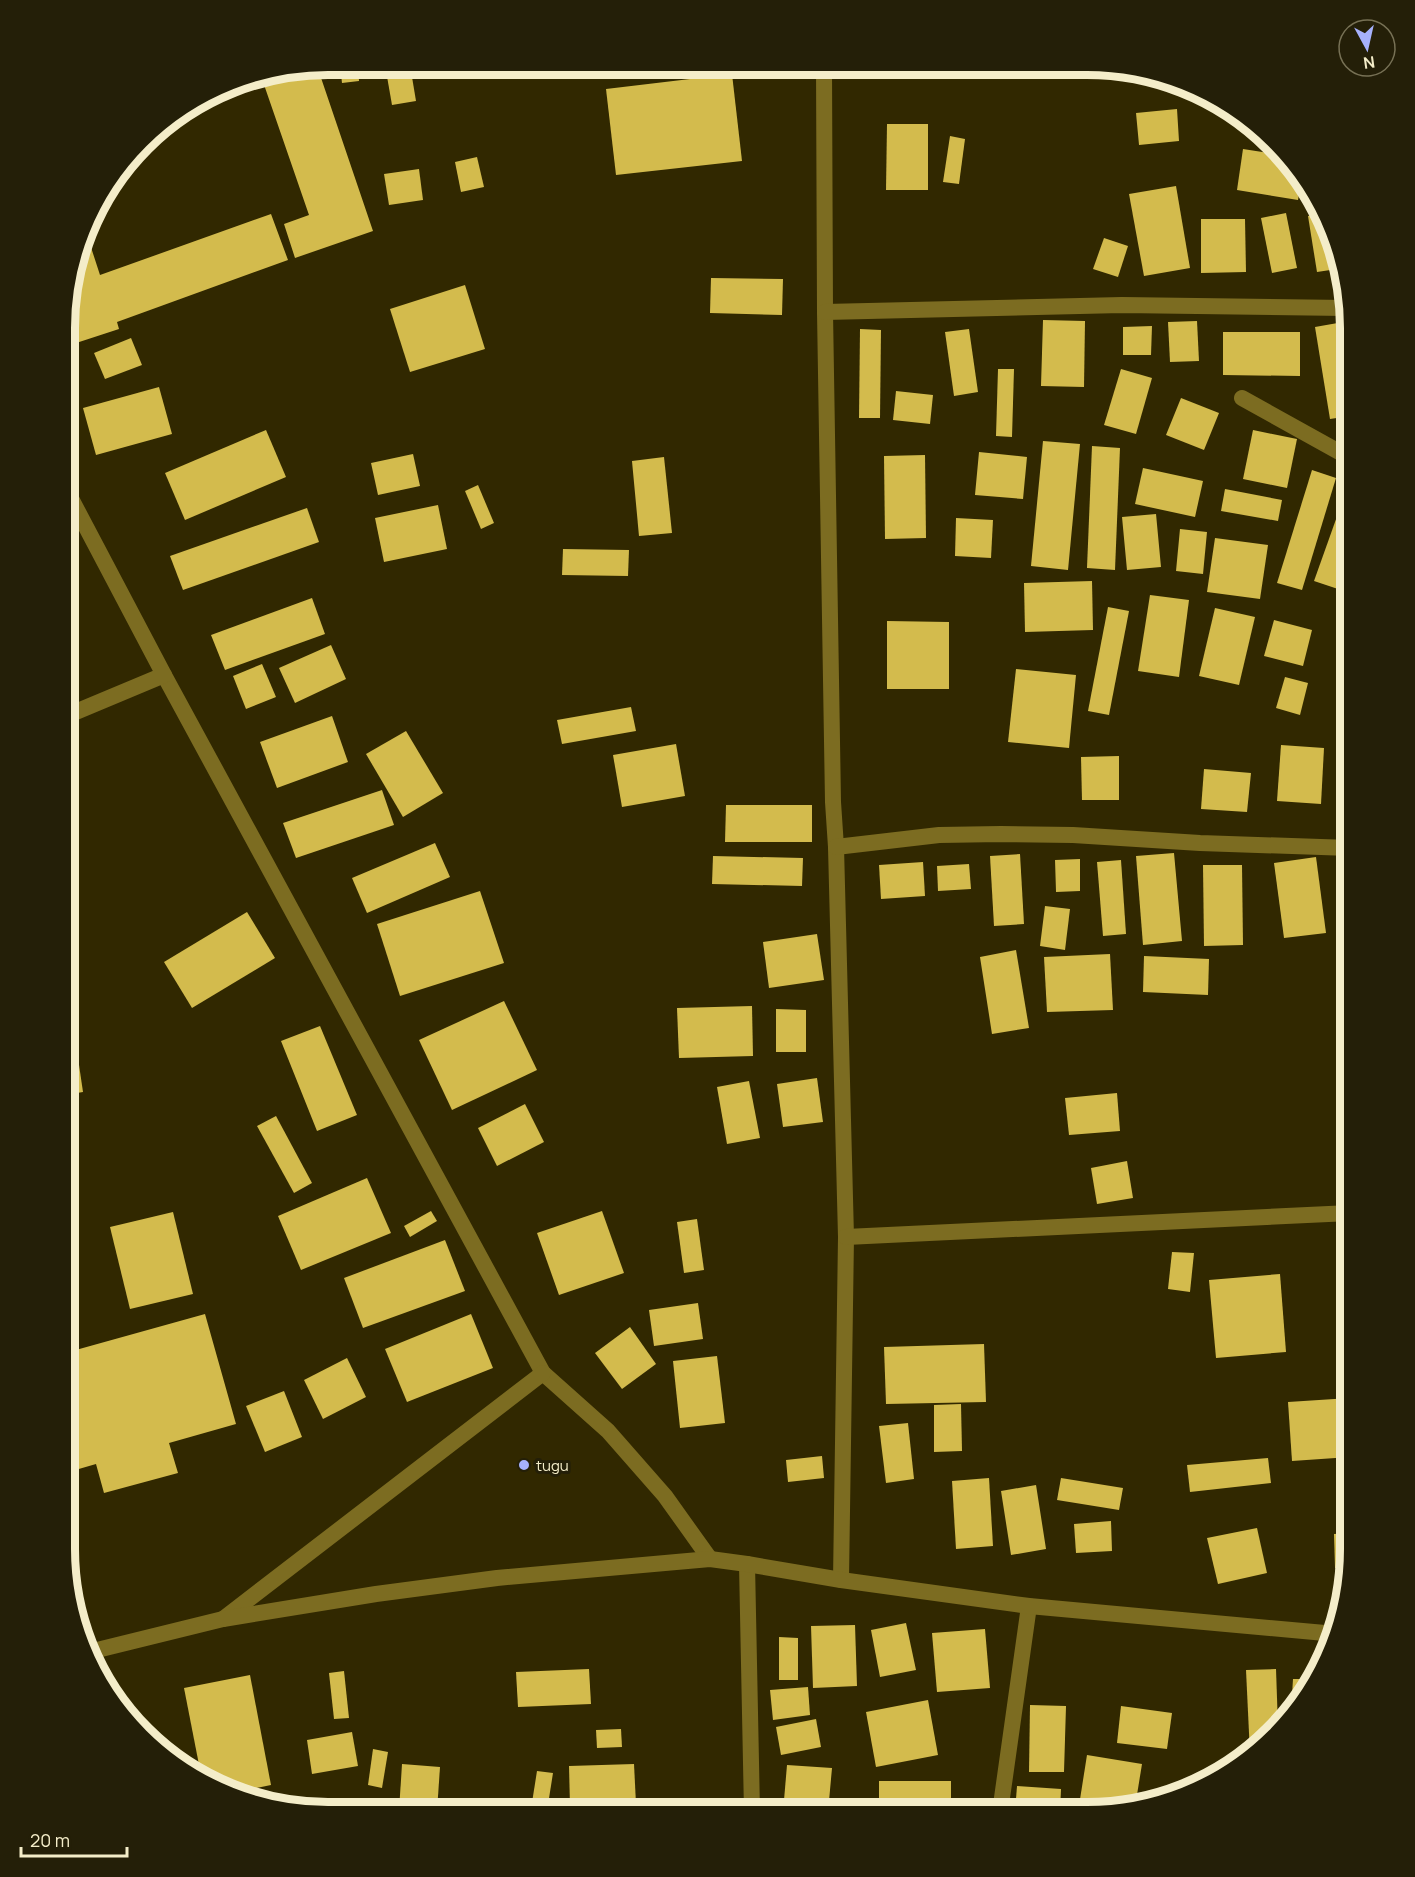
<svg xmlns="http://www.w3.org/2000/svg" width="1415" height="1877" font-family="Manrope,sans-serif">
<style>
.building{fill:#d3bb4d}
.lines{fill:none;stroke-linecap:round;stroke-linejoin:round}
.minor{stroke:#7c6c21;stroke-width:16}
.tertiary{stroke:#7c6c21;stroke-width:16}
.poi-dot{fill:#a6b1fc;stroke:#241f08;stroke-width:2}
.labels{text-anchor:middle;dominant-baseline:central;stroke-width:6;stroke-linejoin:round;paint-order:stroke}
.poi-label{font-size:15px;fill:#f4edc9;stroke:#241f08;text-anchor:start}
.rim{fill:none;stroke:#f4edc9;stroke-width:8}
</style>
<rect width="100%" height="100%" fill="#312800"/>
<g class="building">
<path d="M340,65h18l1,16 -17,2z"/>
<path d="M385,65h25l6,36 -24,4z"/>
<path d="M429,65h44v1l-42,8z"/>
<path d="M317,66l56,165 -78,27 -11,-34 25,-9 -48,-139z"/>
<path d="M732,74l10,87 -126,14 -10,-86z"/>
<path d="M1177,109l2,32 -40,4 -3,-32z"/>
<path d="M887,124h41v66h-42z"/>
<path d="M1255,128l14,12h-14z"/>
<path d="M950,136l15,3 -6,45 -16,-2z"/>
<path d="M1243,149l44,7 15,23 -4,21 -61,-10z"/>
<path d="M477,157l7,30 -23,5 -6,-30z"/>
<path d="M419,169l4,31 -34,5 -5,-31z"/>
<path d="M1176,186l14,82 -46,8 -15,-82z"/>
<path d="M1286,213l11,55 -25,5 -11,-55z"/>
<path d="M1324,213l13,56 -20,3 -9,-56z"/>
<path d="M271,214l17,46 -171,62 2,7 -49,16 -3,-8v-44l20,-58 13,40z"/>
<path d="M1201,219h44l1,53 -45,1z"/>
<path d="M1104,238l24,8 -10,31 -25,-8z"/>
<path d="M711,278l72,1 -1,36 -72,-2z"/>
<path d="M465,285l20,64 -75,23 -20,-63z"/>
<path d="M1043,320l42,1 -1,66 -43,-1z"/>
<path d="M1197,321l2,40 -29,1 -2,-40z"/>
<path d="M1349,321l1,95 -20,3 -15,-92z"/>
<path d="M1152,326l-1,29h-28v-28z"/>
<path d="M860,329l21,1 -1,88h-21z"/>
<path d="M969,329l9,63 -24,4 -9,-64z"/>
<path d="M1223,332h77v44l-77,-1z"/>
<path d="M131,338l11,27 -37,14 -11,-26z"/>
<path d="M998,369h16l-2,68 -16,-1z"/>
<path d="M1121,369l31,9 -16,56 -32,-9z"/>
<path d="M159,387l13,47 -76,21 -13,-47z"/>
<path d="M896,391l37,4 -3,29 -37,-4z"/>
<path d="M1181,398l38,15 -15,37 -38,-15z"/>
<path d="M266,430l20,47 -101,43 -20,-47z"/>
<path d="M1253,430l44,9 -10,49 -44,-9z"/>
<path d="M1043,441l37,3 -12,126 -37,-4z"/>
<path d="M1092,446l28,2 -5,122 -28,-2z"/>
<path d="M979,452l48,5 -4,42 -48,-4z"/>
<path d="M413,454l7,32 -42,9 -7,-32z"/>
<path d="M925,455l1,83 -41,1 -1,-83z"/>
<path d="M664,457l8,76 -33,3 -7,-75z"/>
<path d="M1143,468l60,13 -8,36 -60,-13z"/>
<path d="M1312,470l24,8 -34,112 -25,-7z"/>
<path d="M478,485l16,38 -13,6 -16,-38z"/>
<path d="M1225,489l57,11 -4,21 -57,-10z"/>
<path d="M1345,494l5,2v67l-9,27 -27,-9z"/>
<path d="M438,505l9,44 -63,13 -9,-44z"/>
<path d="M307,508l12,34 -136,48 -13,-34z"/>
<path d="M1156,514l5,53 -34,3 -5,-53z"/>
<path d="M956,518l37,2 -2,38 -36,-2z"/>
<path d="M1180,529l27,3 -4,42 -27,-3z"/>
<path d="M1215,538l53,7 -8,54 -53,-7z"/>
<path d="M563,549l66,1 -1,26 -66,-1z"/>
<path d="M1092,581l1,49 -68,2 -1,-49z"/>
<path d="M1150,595l39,5 -10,77 -41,-6z"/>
<path d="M312,598l13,36 -100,36 -14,-35z"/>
<path d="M1108,607l21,4 -20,104 -21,-4z"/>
<path d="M1215,608l40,9 -16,68 -40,-9z"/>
<path d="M1274,620l38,10 -9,36 -39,-10z"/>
<path d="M887,621l62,1v67h-62z"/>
<path d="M331,645l15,34 -51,24 -16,-35z"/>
<path d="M262,664l14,33 -30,12 -13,-33z"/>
<path d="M1016,669l60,6 -7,73 -61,-6z"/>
<path d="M1285,677l23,6 -8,32 -24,-7z"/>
<path d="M631,707l5,24 -74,13 -5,-24z"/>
<path d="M332,716l16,46 -71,26 -17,-46z"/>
<path d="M406,731l37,62 -40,24 -37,-63z"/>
<path d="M676,744l9,52 -63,11 -9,-52z"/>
<path d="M1281,745l43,3 -3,56 -44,-3z"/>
<path d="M1119,756v44h-37l-1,-43z"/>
<path d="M1204,769l47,4 -4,39 -46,-3z"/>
<path d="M382,790l12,35 -98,33 -13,-35z"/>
<path d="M726,805h86v37h-87z"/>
<path d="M435,843l15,34 -83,36 -15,-35z"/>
<path d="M1174,853l8,88 -39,4 -7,-89z"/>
<path d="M1020,854l4,70 -30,2 -4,-70z"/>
<path d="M713,856l90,2 -1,28 -90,-2z"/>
<path d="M1316,857l10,76 -42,5 -10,-75z"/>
<path d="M1080,859v32l-24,1 -1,-32z"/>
<path d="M1121,860l5,74 -23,2 -6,-74z"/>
<path d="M923,862l2,34 -44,3 -2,-34z"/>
<path d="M969,864l2,25 -33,2 -1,-25z"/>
<path d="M1203,865h39l1,80 -39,1z"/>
<path d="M480,891l24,72 -104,33 -23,-72z"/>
<path d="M1045,906l25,3 -5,41 -25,-4z"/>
<path d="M247,912l28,46 -83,50 -28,-46z"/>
<path d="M817,934l7,46 -55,8 -6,-46z"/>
<path d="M1016,950l13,78 -37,6 -12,-77z"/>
<path d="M1110,954l3,56 -66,2 -3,-55z"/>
<path d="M1144,956l65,3 -1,36 -65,-3z"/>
<path d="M504,1001l33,69 -85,40 -33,-70z"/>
<path d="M752,1006l1,50 -74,2 -2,-50z"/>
<path d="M776,1009l30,1v42h-30z"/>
<path d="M320,1026l37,89 -40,16 -36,-90z"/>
<path d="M74,1031l9,61 -18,3v-63z"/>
<path d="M817,1078l6,44 -40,5 -6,-43z"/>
<path d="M749,1081l11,57 -33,6 -10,-57z"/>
<path d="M1117,1093l3,38 -51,4 -4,-37z"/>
<path d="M525,1104l19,38 -47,24 -19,-38z"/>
<path d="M276,1116l36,67 -18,10 -37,-67z"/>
<path d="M1127,1161l6,37 -36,6 -6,-36z"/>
<path d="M367,1178l24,55 -90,37 -23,-54z"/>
<path d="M431,1211l6,10 -27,16 -6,-11z"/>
<path d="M602,1211l22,62 -65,22 -22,-62z"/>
<path d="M173,1212l20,82 -63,15 -20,-82z"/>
<path d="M697,1219l7,51 -20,3 -7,-51z"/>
<path d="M445,1240l20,51 -102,37 -19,-50z"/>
<path d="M1172,1252l22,1 -4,39 -22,-3z"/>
<path d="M1280,1274l6,78 -70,6 -7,-78z"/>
<path d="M698,1303l5,36 -49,7 -5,-36z"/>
<path d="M205,1314l31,110 -67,19 9,30 -74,20 -8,-29 -31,9v-120z"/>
<path d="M471,1314l22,54 -86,34 -22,-53z"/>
<path d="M630,1327l26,37 -34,25 -27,-36z"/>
<path d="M984,1344l2,58 -100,2 -2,-57z"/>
<path d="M717,1356l8,67 -45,5 -7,-67z"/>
<path d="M347,1358l19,39 -43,22 -19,-39z"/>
<path d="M284,1391l18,46 -37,15 -19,-46z"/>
<path d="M1350,1398v59l-58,4 -4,-59z"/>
<path d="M961,1404l1,47 -28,1v-47z"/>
<path d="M908,1423l6,56 -28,4 -7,-57z"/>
<path d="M822,1456l2,22 -36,4 -2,-22z"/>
<path d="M1268,1458l3,25 -81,9 -3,-27z"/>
<path d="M989,1478l4,68 -37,3 -4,-68z"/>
<path d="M1061,1478l62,10 -4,22 -62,-10z"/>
<path d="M1036,1485l10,64 -35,6 -10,-64z"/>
<path d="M1111,1521l1,30 -36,2 -2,-29z"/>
<path d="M1257,1528l10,45 -49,11 -11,-46z"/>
<path d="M70,1533l3,36h-4l-4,-20v-15z"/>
<path d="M1350,1533v35h-15l-1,-34z"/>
<path d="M906,1623l10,47 -36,7 -9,-47z"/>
<path d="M855,1625l2,61 -44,2 -2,-62z"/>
<path d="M985,1629l5,59 -53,4 -5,-59z"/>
<path d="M779,1637l19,1v42h-19z"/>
<path d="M589,1669l2,35 -73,3 -2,-35z"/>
<path d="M1276,1669l2,58 -17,20 -11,7 -4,-84z"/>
<path d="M344,1671l5,47 -15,1 -5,-46z"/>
<path d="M250,1675l21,110 -29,6 -41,-16 -17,-87z"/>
<path d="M1293,1679h10l-1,21 -11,13z"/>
<path d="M808,1687l2,28 -37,5 -3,-30z"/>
<path d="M928,1700l10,55 -62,12 -10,-55z"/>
<path d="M1030,1705l36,1 -2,66h-35z"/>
<path d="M1121,1706l51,7 -5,36 -50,-6z"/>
<path d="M816,1719l5,28 -40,8 -5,-28z"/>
<path d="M621,1729l1,18 -25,1 -1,-18z"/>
<path d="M352,1732l6,34 -46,8 -5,-34z"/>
<path d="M373,1749l15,3 -6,36 -14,-3z"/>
<path d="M1087,1755l55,9 -6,37 -49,11h-9z"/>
<path d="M402,1764l38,3 -3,44h-38z"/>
<path d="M634,1764l2,40 -66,2 -1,-40z"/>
<path d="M787,1765l45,3 -4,44h-45z"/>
<path d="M537,1771l16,2 -6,38 -16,-2z"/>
<rect x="879" y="1781" width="72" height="31"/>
<path d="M1017,1786l44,3 -1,23h-45z"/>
</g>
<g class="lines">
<g class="minor">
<path d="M824,66l1,246 8,490 3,45 10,390 -5,343"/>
<path d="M825,312l297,-7 224,3"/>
<path d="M1242,398l108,60"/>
<path d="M164,675l379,698 65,58 57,65 45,63"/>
<path d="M66,716l98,-41 -98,-186"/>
<path d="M836,847l103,-12 62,-1 72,1 127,8 150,5"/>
<path d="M846,1237l504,-24"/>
<path d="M747,1564l5,248"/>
<path d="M223,1619l320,-246"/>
<path d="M1000,1812l29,-206"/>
</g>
<path class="tertiary" d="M89,1652l134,-33 153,-25 121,-16 213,-19 37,5 94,16 188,26 307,28"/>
</g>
<circle class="poi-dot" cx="524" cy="1465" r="6"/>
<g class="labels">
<g class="poi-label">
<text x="536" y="1465">tugu</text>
</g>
</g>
<path d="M0 0H1415V1877H0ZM328 75H1087A253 253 0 0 1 1340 328V1549A253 253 0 0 1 1087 1802H328A253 253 0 0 1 75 1549V328A253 253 0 0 1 328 75Z" fill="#241f08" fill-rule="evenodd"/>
<path class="rim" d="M328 75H1087A253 253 0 0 1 1340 328V1549A253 253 0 0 1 1087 1802H328A253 253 0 0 1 75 1549V328A253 253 0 0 1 328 75Z"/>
<g transform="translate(1367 48) rotate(172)"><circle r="28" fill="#241f08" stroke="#777155" stroke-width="1.5"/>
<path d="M0-4.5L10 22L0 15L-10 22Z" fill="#a6b1fc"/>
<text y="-9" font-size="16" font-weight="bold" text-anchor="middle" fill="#f4edc9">N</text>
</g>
<path d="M21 1847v9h106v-9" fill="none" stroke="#f4edc9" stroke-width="3"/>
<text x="30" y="1847" font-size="18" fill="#f4edc9" stroke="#241f08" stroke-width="4.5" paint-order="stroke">20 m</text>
</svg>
